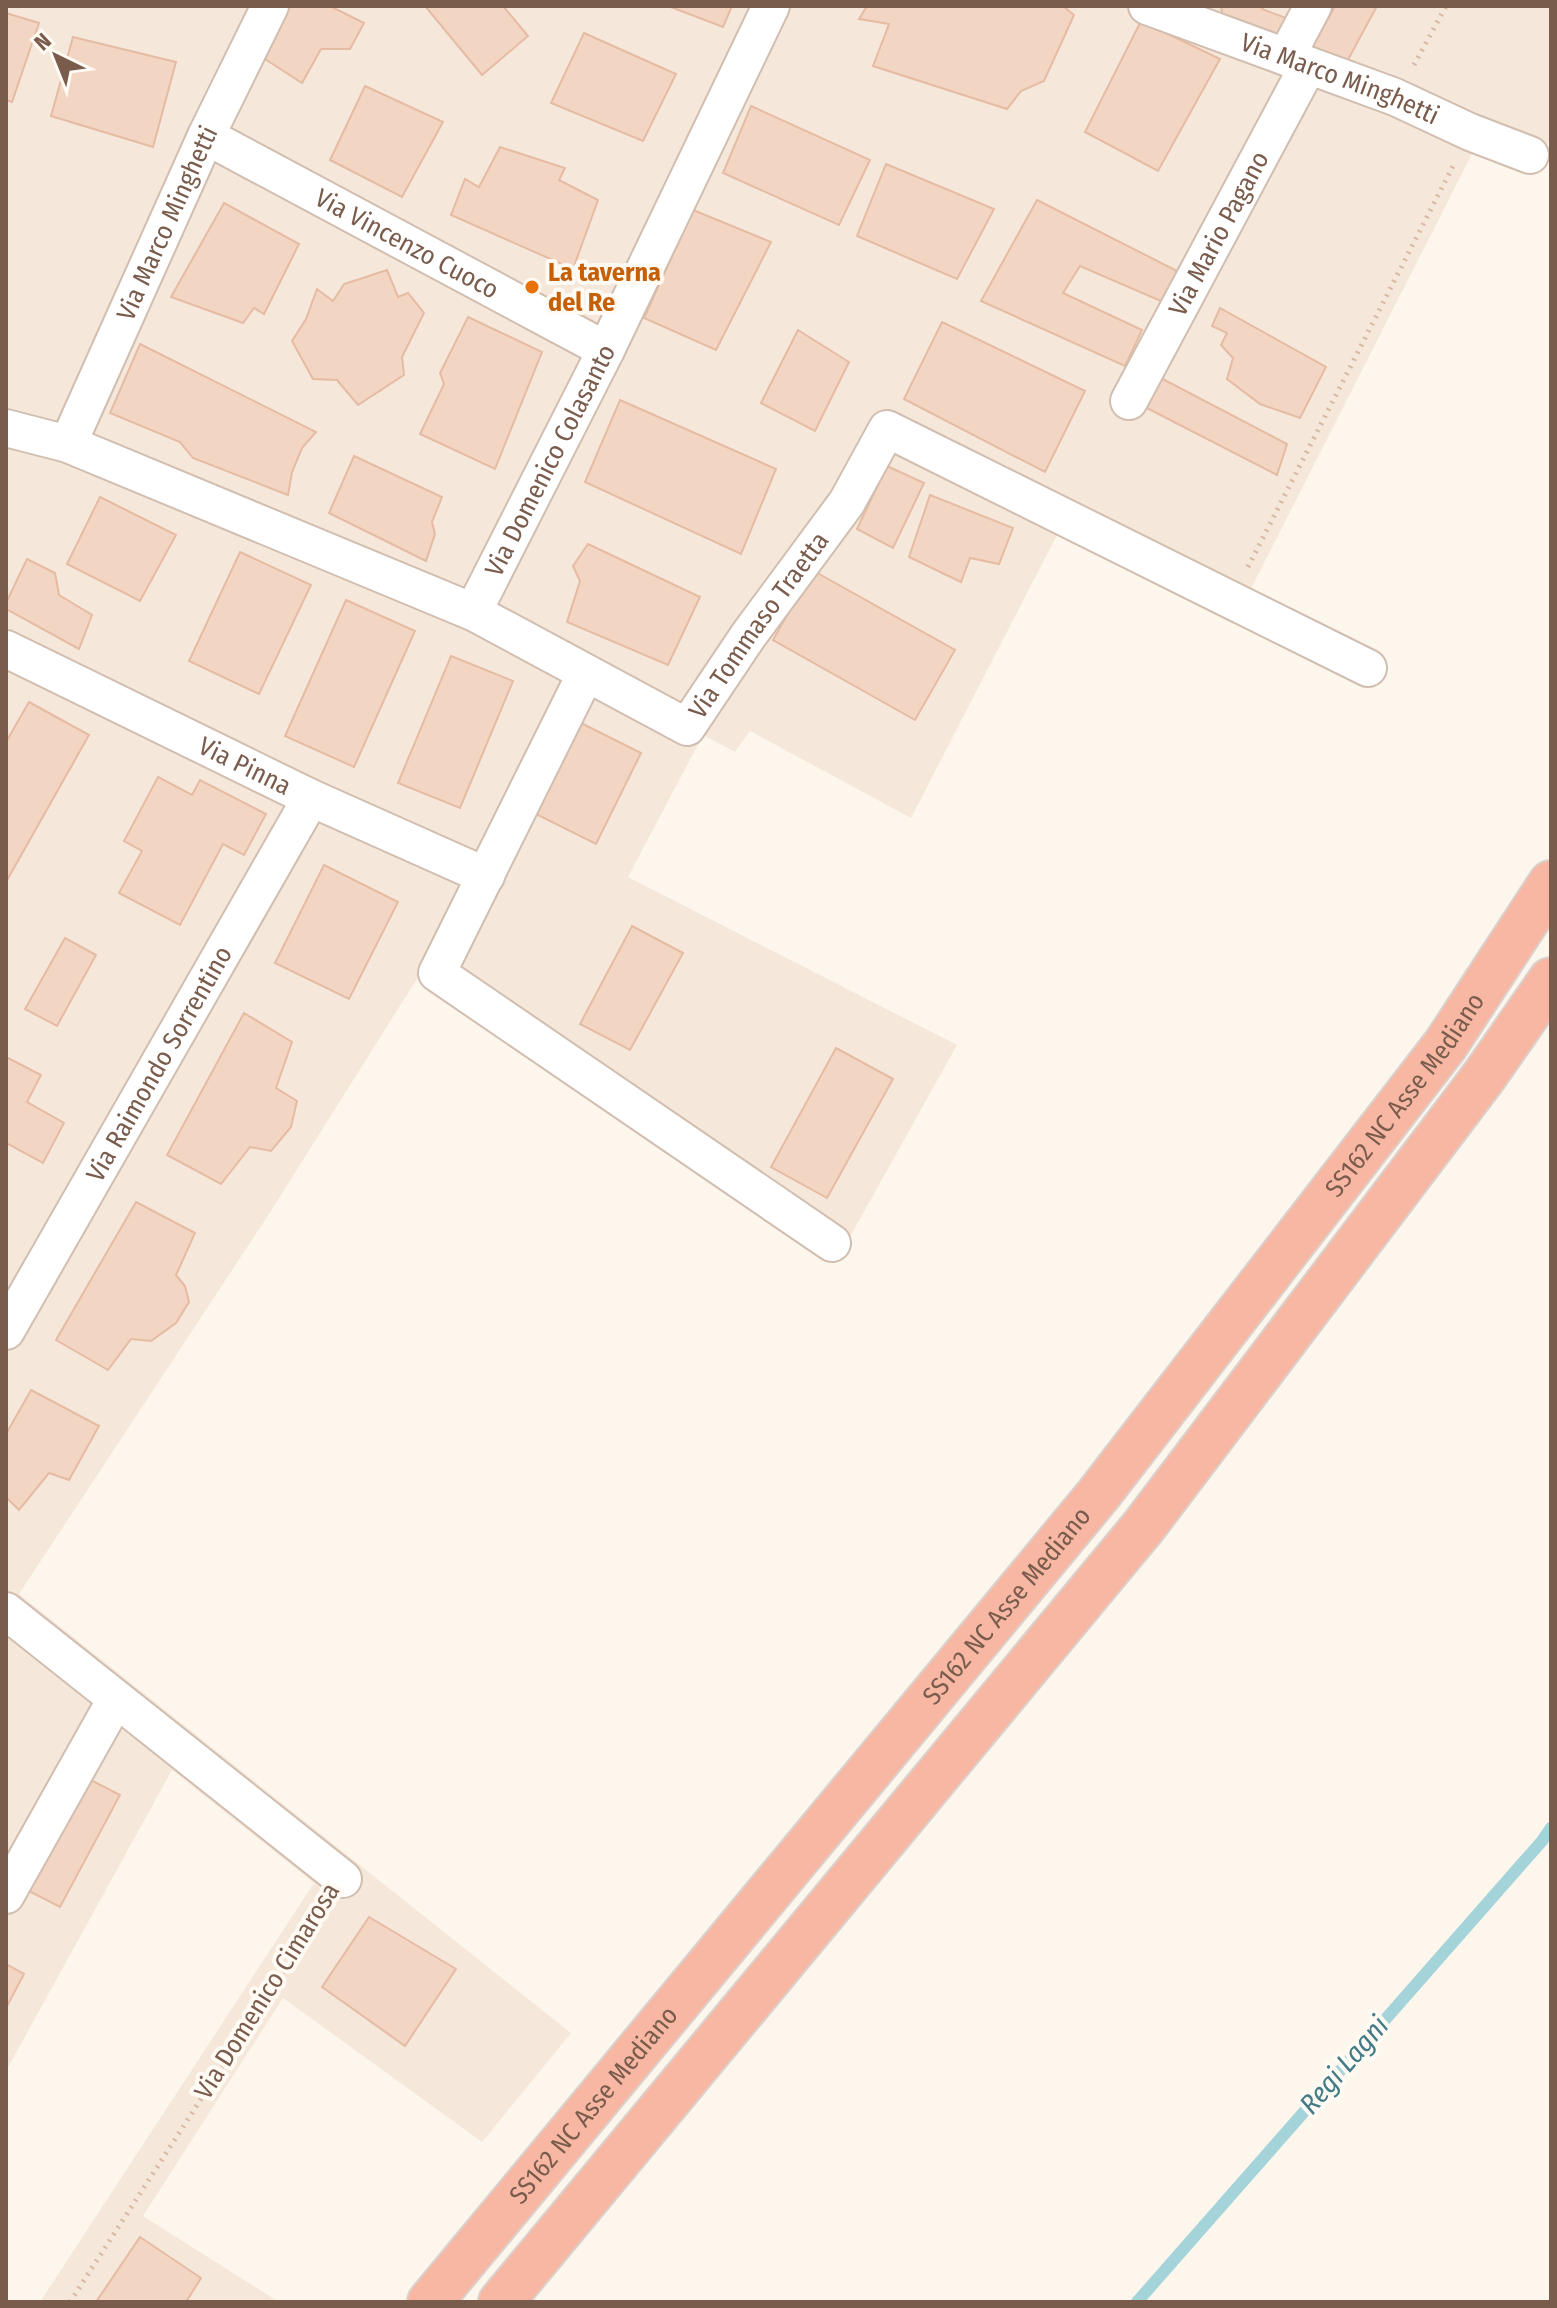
<svg xmlns="http://www.w3.org/2000/svg" width="1557" height="2308" font-family="'Fira Sans Condensed',sans-serif">
<style>
.residential{fill:#f5e8da}
.lines{fill:none;stroke-linecap:round;stroke-linejoin:round}
.stream{stroke:#a5d3da;stroke-width:12}
.building{fill:#f3d5c3;stroke:#e6bba3;stroke-width:2}
.street-casing{stroke:#d1beb0;stroke-width:40}
.highway-casing{stroke:#dad1cd;stroke-width:48}
.path{stroke:#d9b8a5;stroke-width:5;stroke-dasharray:2 6;stroke-linecap:butt}
.street{stroke:#fff;stroke-width:36}
.highway{stroke:#f7b7a3;stroke-width:44}
.food-dot{fill:#e8710a;stroke:#fffaf3;stroke-width:3}
.labels{text-anchor:middle;dominant-baseline:central;stroke-width:8;stroke-linejoin:round;paint-order:stroke}
.street-label{font-size:26px;fill:#7a5c4d;stroke:#fffaf3}
.food-label{font-size:26px;font-weight:bold;fill:#c56008;stroke:#fffaf3;text-anchor:start}
.water-label{font-size:28px;font-style:italic;fill:#437c86;stroke:#fffaf3}
</style>
<rect width="100%" height="100%" fill="#fdf6ec"/>
<path class="residential" d="M6,6h1545v132l-17,30 -60,-18 -241,474 -176,-89 -146,283 -161,-87 -15,21 -32,-17 -75,142 329,168 -120,215 -417,-286 -151,240 -250,380 552,439 -89,109 -199,-144 -140,218 136,86h-239l274,-419 -142,-113 -166,301z"/>
<g class="lines">
<path class="stream" d="M1137,2302l405,-461 9,-13"/>
</g>
<g class="building">
<path d="M289,6h41l34,17 -14,26h-29l-19,34 -37,-24z"/>
<path d="M425,6h78l25,30 -46,39z"/>
<path d="M668,6h64l-9,21z"/>
<path d="M867,6h196l11,9 -30,66 -23,10 -14,18 -134,-43 16,-42 -30,-5z"/>
<path d="M1264,6l-2,3 27,10 -7,20 -59,-22 -2,-10z"/>
<path d="M1335,6h42l-34,63 -33,-18z"/>
<path d="M6,13l33,10 -27,79 -6,-2z"/>
<path d="M1141,21l79,38 -62,112 -73,-39z"/>
<path d="M584,33l92,41 -33,67 -92,-38z"/>
<path d="M73,37l103,25 -23,85 -102,-31z"/>
<path d="M365,86l78,36 -41,75 -72,-37z"/>
<path d="M751,106l119,54 -31,65 -116,-52z"/>
<path d="M500,147l65,21 -6,12 39,20 -25,69 -122,-54 14,-36 14,8z"/>
<path d="M886,164l108,45 -37,70 -100,-43z"/>
<path d="M1037,200l142,72 -16,30 -83,-36 -17,27 79,37 -17,36 -144,-65z"/>
<path d="M224,203l75,41 -35,70 -10,-6 -11,15 -72,-26z"/>
<path d="M693,210l78,32 -55,108 -72,-32z"/>
<path d="M387,270l11,27 10,-4 16,20 -22,44 2,18 -46,30 -21,-25 -24,-1 -21,-38 14,-22 11,-30 16,12 11,-17z"/>
<path d="M1220,308l106,59 -26,51 -40,-14 -33,-25 6,-21 -12,-13 6,-12 -15,-7z"/>
<path d="M468,317l74,35 -47,117 -75,-35 24,-50 -4,-11z"/>
<path d="M942,322l143,69 -40,81 -141,-73z"/>
<path d="M798,330l51,32 -34,69 -54,-28z"/>
<path d="M140,344l176,88 -14,16 -10,24 -4,23 -95,-37 -13,-16 -70,-29z"/>
<path d="M1155,375l132,69 -10,31 -138,-71z"/>
<path d="M620,400l156,69 -35,85 -156,-72z"/>
<path d="M354,456l88,41 -10,25 3,12 -9,27 -97,-48z"/>
<path d="M887,466l37,17 -31,65 -36,-19z"/>
<path d="M930,495l83,33 -14,36 -29,-6 -9,24 -52,-25z"/>
<path d="M100,497l76,38 -36,66 -73,-37z"/>
<path d="M588,544l112,53 -32,68 -101,-43 13,-41 -7,-15z"/>
<path d="M240,552l71,33 -52,109 -70,-33z"/>
<path d="M27,559l28,14 4,22 33,20 -13,34 -73,-40v-6z"/>
<path d="M812,570l143,80 -40,70 -142,-80z"/>
<path d="M346,600l69,31 -61,136 -69,-31z"/>
<path d="M451,656l62,25 -53,127 -62,-25z"/>
<path d="M29,702l60,33 -83,147v-140z"/>
<path d="M579,722l62,31 -45,91 -62,-31z"/>
<path d="M158,777l34,18 8,-15 66,34 -22,41 -21,-11 -43,81 -61,-32 23,-42 -18,-10z"/>
<path d="M324,865l74,37 -49,97 -74,-36z"/>
<path d="M632,926l51,27 -53,97 -50,-26z"/>
<path d="M65,938l31,17 -39,71 -32,-17z"/>
<path d="M244,1013l48,29 -16,46 21,13 -6,26 -20,24 -21,-4 -29,37 -54,-29z"/>
<path d="M836,1048l57,31 -66,119 -56,-31z"/>
<path d="M6,1057l35,18 -14,27 37,21 -21,40 -37,-20z"/>
<path d="M136,1202l59,31 -19,42 9,11 4,16 -13,21 -25,18 -20,-2 -23,31 -52,-30z"/>
<path d="M31,1390l68,36 -30,54 -20,-7 -30,37 -13,-13v-63z"/>
<path d="M85,1777l35,18 -60,112 -35,-18z"/>
<path d="M369,1917l87,52 -51,77 -83,-59z"/>
<path d="M6,1964l18,10 -18,34z"/>
<path d="M140,2237l61,41 -15,24h-90z"/>
</g>
<g class="lines">
<g class="street-casing">
<g id="street">
<path id="s1" d="M1147,6l248,91 75,35 60,23"/>
<path d="M1286,57l27,-51"/>
<path id="s2" d="M206,136l400,214"/>
<path id="s3" d="M1129,401l179,-335"/>
<path id="s4" d="M6,428l62,16 405,168 214,115 61,-91 99,-134 40,-73 481,239"/>
<path id="s5" d="M68,444l138,-308 64,-130"/>
<path id="s6" d="M473,612l133,-262 165,-344"/>
<path id="s7" d="M6,649l305,149 175,78"/>
<path d="M586,673l-149,300 395,270"/>
<path id="s8" d="M6,1331l305,-533"/>
<path d="M6,1611l337,268"/>
<path d="M6,1895l110,-196"/>
</g>
</g>
<g class="highway-casing">
<g id="highway">
<path id="s9" d="M430,2302l668,-807 348,-451 105,-161"/>
<path d="M501,2302l643,-776 341,-451 66,-95"/>
</g>
</g>
<g class="path">
<path d="M1414,65l32,-59"/>
<path d="M1248,567l205,-401"/>
<path d="M70,2302l253,-392"/>
</g>
<use href="#street" class="street"/>
<use href="#highway" class="highway"/>
</g>
<circle class="food-dot" cx="532" cy="287" r="8"/>
<g class="labels">
<g class="street-label">
<text stroke="none"><textPath href="#s1" startOffset="206">Via Marco Minghetti</textPath></text>
<text stroke="none"><textPath href="#s5" startOffset="242">Via Marco Minghetti</textPath></text>
<text stroke="none"><textPath href="#s3" startOffset="190">Via Mario Pagano</textPath></text>
<text stroke="none"><textPath href="#s2" startOffset="228">Via Vincenzo Cuoco</textPath></text>
<text stroke="none"><textPath href="#s6" startOffset="170">Via Domenico Colasanto</textPath></text>
<text stroke="none"><textPath href="#s4" startOffset="870">Via Tommaso Traetta</textPath></text>
<text stroke="none"><textPath href="#s7" startOffset="266">Via Pinna</textPath></text>
<text stroke="none"><textPath href="#s8" startOffset="308">Via Raimondo Sorrentino</textPath></text>
<text stroke="none"><textPath href="#s9" startOffset="1552">SS162 NC Asse Mediano</textPath></text>
<text stroke="none"><textPath href="#s9" startOffset="904">SS162 NC Asse Mediano</textPath></text>
<text transform="translate(267 1991) rotate(-58)">Via Domenico Cimarosa</text>
<text stroke="none"><textPath href="#s9" startOffset="256">SS162 NC Asse Mediano</textPath></text>
</g>
<g class="food-label">
<text x="548" y="272">La taverna<tspan x="548" dy="30">del Re</tspan></text>
</g>
<g class="water-label">
<text transform="translate(1344 2065) rotate(-49)">Regi Lagni</text>
</g>
</g>
<rect width="1557" height="2308" fill="none" stroke="#7a5c4d" stroke-width="16"/>
<g transform="translate(56 56) rotate(317)" stroke="#fffaf3" stroke-width="6" paint-order="stroke">
<path d="M0-6L14 30L0 20L-14 30Z" fill="#7a5c4d"/>
<text y="-12" font-size="22" font-weight="bold" text-anchor="middle" fill="#7a5c4d">N</text>
</g>
</svg>
